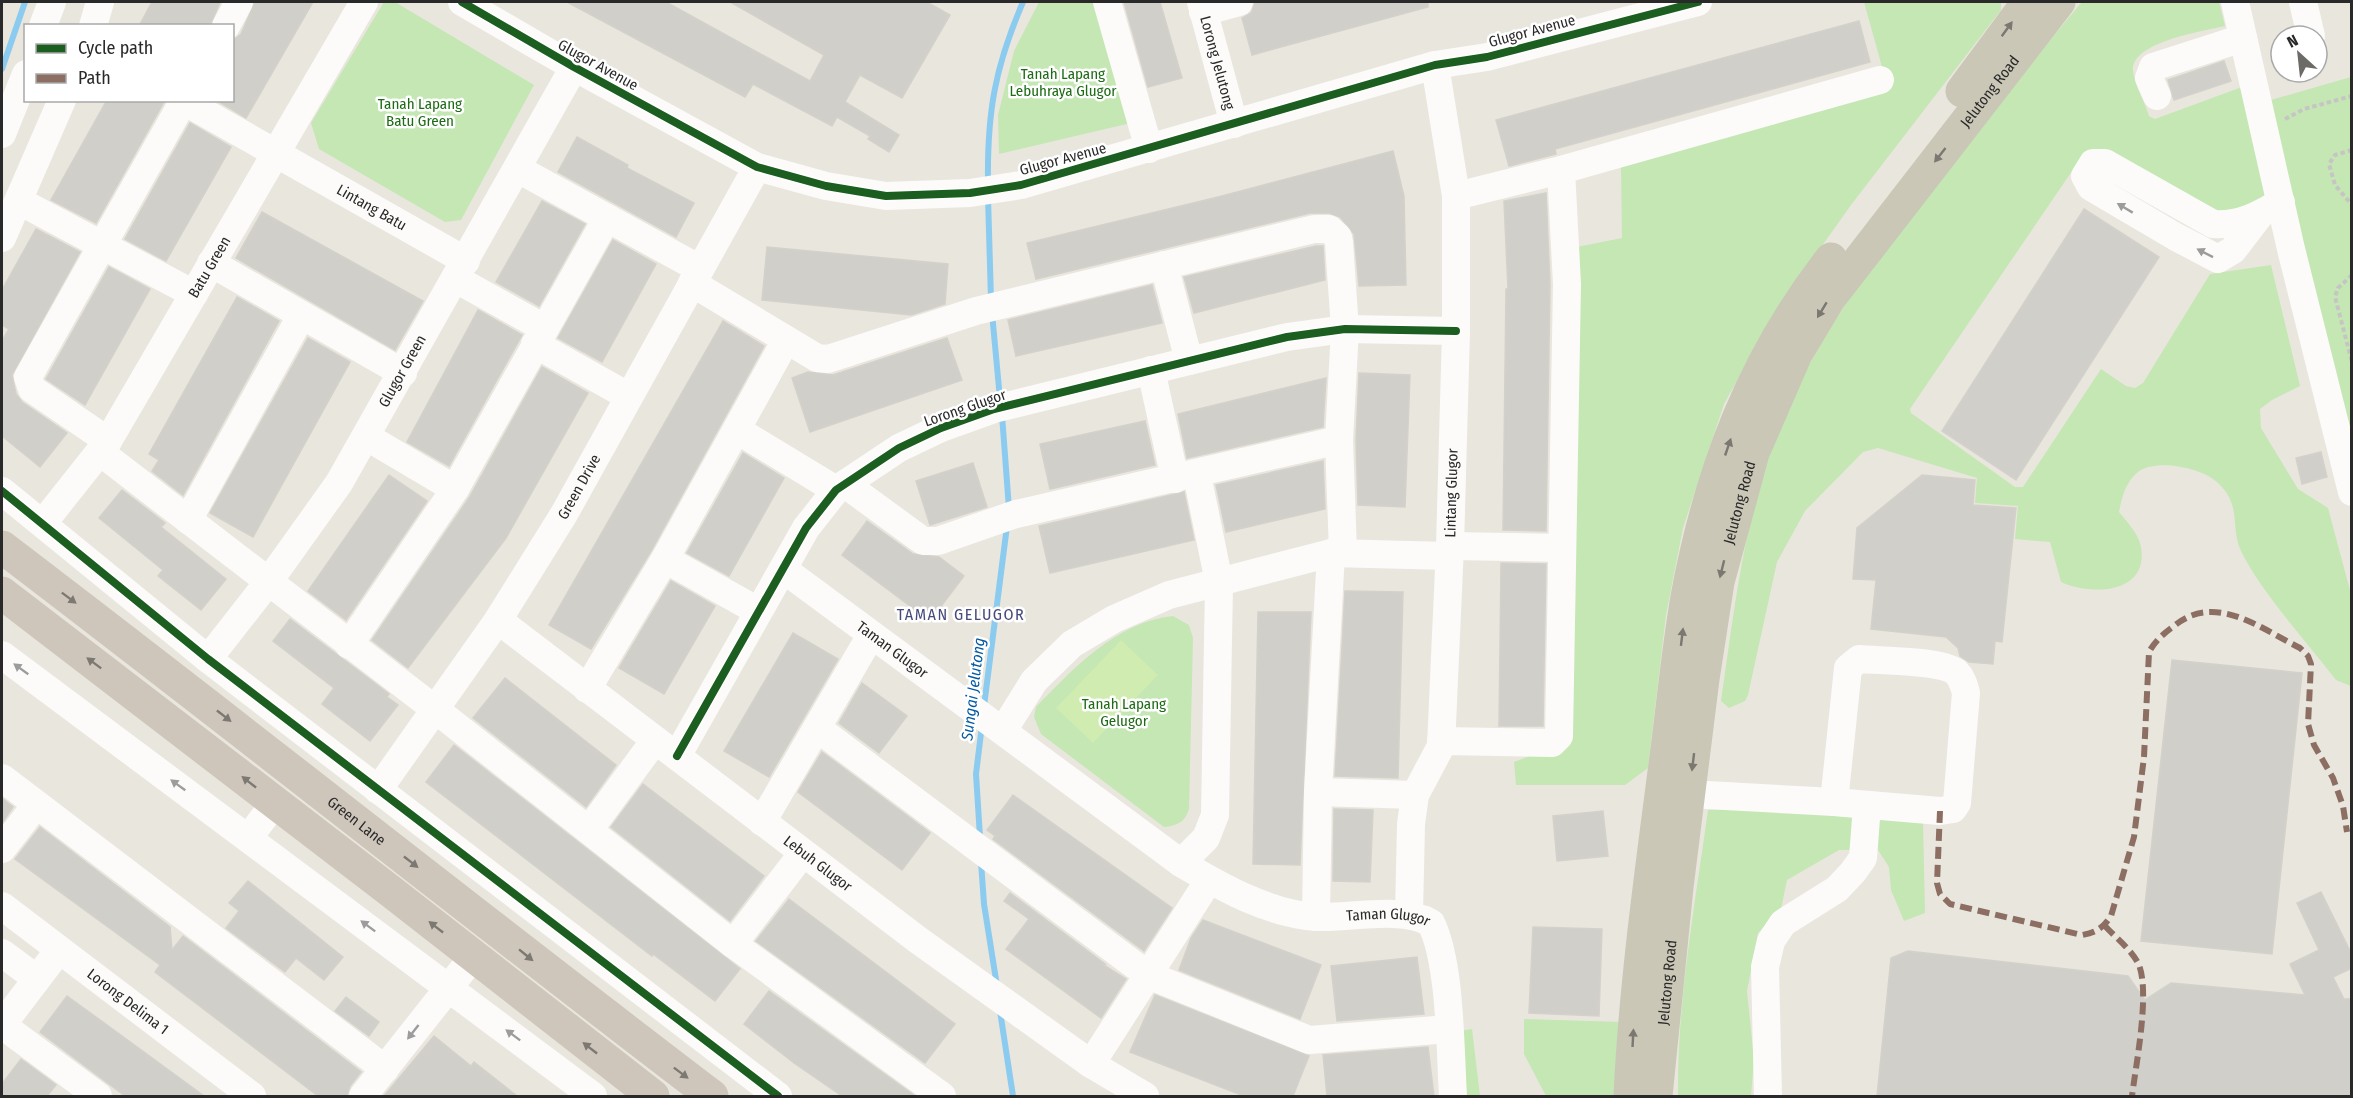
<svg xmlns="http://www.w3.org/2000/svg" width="2353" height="1098" font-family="'Fira Sans Condensed',sans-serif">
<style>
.green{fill:#c4e7b4}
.pitch{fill:#d0ecb1}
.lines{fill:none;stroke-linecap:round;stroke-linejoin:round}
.stream{stroke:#8ccbf0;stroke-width:6}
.building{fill:#d1cfca;stroke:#d4d1cb;stroke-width:1.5}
.path{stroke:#c6c5c4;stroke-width:4;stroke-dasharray:4.5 3;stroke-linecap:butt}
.minor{stroke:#fcfbfa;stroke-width:28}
.major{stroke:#cac7b7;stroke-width:33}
.highway{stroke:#cfc6bb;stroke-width:33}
.quiet{stroke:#8d6e63;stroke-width:6;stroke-dasharray:12 6;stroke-linecap:butt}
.cycleway-casing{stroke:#fff;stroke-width:11}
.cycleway{stroke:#1b5e20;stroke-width:8}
.oneway{fill:#7a7870}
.oneway2{fill:#9d9c9c}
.oneway3{fill:#7c7872}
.labels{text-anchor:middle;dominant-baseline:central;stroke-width:5;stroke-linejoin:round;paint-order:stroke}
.street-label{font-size:15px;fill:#292929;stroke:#fff}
.park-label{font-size:15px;fill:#1d6b14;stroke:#fff}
.neighbourhood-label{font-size:16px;letter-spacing:1.5px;fill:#464a7d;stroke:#fff}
.water-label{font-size:16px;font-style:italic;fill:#035aa3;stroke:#fff}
</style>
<rect width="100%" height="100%" fill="#e9e6de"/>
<g class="green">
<path d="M384,2h11l139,83 -73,135 -16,2 -126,-73 -8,-26z"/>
<path d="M1039,2h56l36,121 -132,31 -1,-39 16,-64z"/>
<path d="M1864,2h137v8l-150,195 -76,107 -51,92 -41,124 -17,87 -18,153 -23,17h-109l-2,-23 47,-18 16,-497 45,-9 -1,-72 263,-92z"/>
<path d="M2082,2h137l6,24c-21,5 -95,16 -92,45 2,15 12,31 16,45l6,3 87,-32 23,103 -1,8 -37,17 -130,-65 -12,2 -175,257 1,4 104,74h8l78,-118 25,17 9,2 8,-5 67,-109 61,-9 29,121 -28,14 -12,9 1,19 37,61 30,19 23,86v92l-15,-6c-29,-38 -75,-88 -95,-129 -11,-23 1,-45 -22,-67 -15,-16 -63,-26 -81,-12 -13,11 -16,25 -19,40 8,10 20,22 22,35 8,47 -50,49 -80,35l-11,-40 -35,-3 3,-33 -43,-3 2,-25 -99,-30 -15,4 -58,59 -28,51 -29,133 -3,6 -16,7 -8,-7c11,-76 20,-154 42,-228 34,-112 105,-205 176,-295 47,-59 94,-118 143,-176z"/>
<path d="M2351,77v368l-45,-180 -35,-165z"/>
<path d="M1173,616l16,9 4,13 -4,171c-4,13 -12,17 -25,18l-123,-93 -7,-17 2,-10c38,-39 80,-85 137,-91z"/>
<path d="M1741,809l182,13 2,91 -21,8 -13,-31 -2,-23 -11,-17h-39l-52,30 -6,29 -23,24 -11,58 7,69 -3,36h-73c-1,-95 17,-191 30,-286z"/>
<path d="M1524,1019l99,3 -5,74h-72l-22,-42z"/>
<path d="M1472,1029l8,67h-17l-3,-65z"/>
</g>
<path class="pitch" d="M1121,640l37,35 -65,68 -37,-35z"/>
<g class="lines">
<g class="stream">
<path d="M2,69l23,-67"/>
<path d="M988,183c-1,-71 7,-116 35,-181"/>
<path d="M988,197l3,103"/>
<path d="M992,313l8,86"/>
<path d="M1002,415l7,94"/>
<path d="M984,706l23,-180"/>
<path d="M980,837l-4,-63 6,-49"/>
<path d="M981,862l3,42 13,82"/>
<path d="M1000,1011l13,85"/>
</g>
</g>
<g class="building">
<path d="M152,2h68l-10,24h-71z"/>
<path d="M255,2h58l-67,116 -30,-18h16v-59l9,-7z"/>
<path d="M567,2h99l144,79 14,-26 -94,-53h197l23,13 -48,83 -42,-23 -15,27 54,33 -10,17 -21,-13 2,-3 -33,-19 -5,9 -79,-42 -8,13z"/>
<path d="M1124,2h36l22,76 -34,9z"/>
<path d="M1262,2h166v5l-176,48 -10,-37 9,-5 4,-10z"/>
<path d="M1859,21l11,41 -315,87 1,5 -47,12 -13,-46z"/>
<path d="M2224,61l7,20 -57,19 -6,-20z"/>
<path d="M107,100h58l-69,123 -45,-23z"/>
<path d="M190,123l41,24 -65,114 -41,-22z"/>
<path d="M577,137l51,28 -1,3 67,35 -18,34 -118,-65z"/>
<path d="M1393,151l11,45 2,89 -47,1 -5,-52 -14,-17 -11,-4h-19l-274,66 -9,-36 191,-46z"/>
<path d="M1546,193l4,91 -4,247 -43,-1 3,-241h2l-4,-88z"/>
<path d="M542,201l43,23 -46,82 -43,-24z"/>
<path d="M2084,209l75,48 -143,223 -74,-49z"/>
<path d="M262,212l161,89 -28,49 -159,-92z"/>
<path d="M36,229l44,23 -68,123 4,19 6,8 45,31 -27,34 -38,-31v-95l7,-12 -7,-4v-35z"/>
<path d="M613,240l43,24 -54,98 -44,-24z"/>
<path d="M1316,246h7l2,34 -131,33 -10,-36z"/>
<path d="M767,247l181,17 -3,40 -34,11 -149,-15z"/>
<path d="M109,267l41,22 -65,116 -39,-26z"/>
<path d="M1152,285l10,38 -146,33 -8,-36z"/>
<path d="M237,297l42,24 -96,174 -31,-24 7,-11 -10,-6z"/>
<path d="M478,310l44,25 -73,131 -42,-24z"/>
<path d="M723,321l41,25 -113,205 -60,98 -42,-24z"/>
<path d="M308,338l42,24 -97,175 -43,-24z"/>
<path d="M947,338l15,42 -152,52 -18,-54 16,-6 25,3z"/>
<path d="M542,367l46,26 -82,145 -98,130 -36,-28 97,-142z"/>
<path d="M1359,373l51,2 -5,132 -47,-2 -2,-65z"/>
<path d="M1326,378l-3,49 -136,31 -9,-44z"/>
<path d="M1145,421l10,44 -105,24 -10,-45z"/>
<path d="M2321,452l6,25 -25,7 -6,-26z"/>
<path d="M743,453l41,25 -55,98 -42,-23z"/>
<path d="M1323,461l2,48 -99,23 -10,-47z"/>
<path d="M973,463l14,44 -57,18 -14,-44z"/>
<path d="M389,475l38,26 -81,119 -38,-29z"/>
<path d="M1922,475l53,5 -2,25 43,3 -14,134 -7,-1 -2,23 -24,-2 -9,-6 -2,-8 -12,-11 -75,-8 5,-49 -23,-1 4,-51z"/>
<path d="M122,490l43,33 -4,4 65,52 -25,31 -43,-34 5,-6 -64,-52z"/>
<path d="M1184,492l10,48 -144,33 -11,-47z"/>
<path d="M867,521l46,33 26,3 25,19 -34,45 -88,-66z"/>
<path d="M1501,563l45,1 -3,162h-44z"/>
<path d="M671,581l44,25 -51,88 -45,-26z"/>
<path d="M1345,591l58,1 -5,186 -63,-2z"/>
<path d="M1258,612h53l-11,253 -47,-1z"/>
<path d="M290,619l99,75 -2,3 11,8 -28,36 -48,-37 12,-16 -61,-47z"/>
<path d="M793,633l45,26 -69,118 -45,-26z"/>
<path d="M2172,660l130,13 -30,281 -131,-13z"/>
<path d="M505,678l111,87 -30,42 -113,-89z"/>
<path d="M862,683l45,33 -28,37 -40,-30z"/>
<path d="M454,745l286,224 -25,32 -62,-47 -1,2 -226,-174z"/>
<path d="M822,752l108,81 -28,37 -104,-78z"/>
<path d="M643,784l121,92 -34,45 -119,-94z"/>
<path d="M1013,795l159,113 -28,43 -151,-112 2,-3 -8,-6z"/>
<path d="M2,798l11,9 -11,16z"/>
<path d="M1334,809l39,1 -3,72 -37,-1z"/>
<path d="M1603,811l5,45 -51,5 -4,-45z"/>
<path d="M40,827l130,100 2,23 11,-14 178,136 -11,14 -3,10h-29l-163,-124 5,-7 -145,-106z"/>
<path d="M248,881l95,76 -19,23 -28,-22 -11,14 -59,-44 13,-17 -10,-8z"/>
<path d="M2321,892l31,63v13l-19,9 11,22h8v97h-475l14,-138 17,-7 220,25 17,24 26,-17 134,12 -15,-31 29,-14 -22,-47z"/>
<path d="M1010,893l95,71h-3l24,15 -25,39 -95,-69 23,-30 -25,-18z"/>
<path d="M789,899l166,125 -30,39 -169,-122z"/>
<path d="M1203,920l118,45 -21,54 -121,-49 12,-32z"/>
<path d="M1533,927l69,2 -3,87 -70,-3z"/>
<path d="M1417,957l7,57 -87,7 -6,-55z"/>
<path d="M769,991l146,105h-73l-48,-33 -50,-39z"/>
<path d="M1155,995l154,61 -16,40h-49l-114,-44z"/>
<path d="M67,996l62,45 75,55h-79l-85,-64z"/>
<path d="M346,997l33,25 -10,14 -34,-25z"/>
<path d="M434,1036l37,30 3,-4 43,34h-133z"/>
<path d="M1428,1047l6,49h-107l-4,-41z"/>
<path d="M21,1059l35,26 -9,11h-45v-12z"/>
</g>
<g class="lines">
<g class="path">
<path d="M2285,119l19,-10 48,-13"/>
<path d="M2352,150l-17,5 -6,9 6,21 17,20"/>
<path d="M2352,275l-14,13 -3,9 17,65"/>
</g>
<g class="minor">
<path d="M462,2l112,65 183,100 69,19 60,10 84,-3 51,-8 414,-120 52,-8 211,-55"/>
<path d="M1107,2l42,147"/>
<path id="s1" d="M1201,2l33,122"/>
<path d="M2235,2l56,247 61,243"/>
<path d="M2303,2l8,34"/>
<path d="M1203,12l36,-10"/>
<path d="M43,26l9,-24"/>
<path d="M93,26l7,-24"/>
<path d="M226,26l13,-24"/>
<path d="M2157,96l-8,-18 4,-11 90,-29"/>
<path id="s2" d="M182,100l284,161"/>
<path d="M2,134l24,-60"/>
<path d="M518,169l182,100"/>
<path d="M1456,196l105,-26 319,-90"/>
<path d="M19,201l175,93"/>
<path d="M2259,216l-26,34 -15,9 -42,-22 -85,-50 -6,-11 8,-13h12l108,61c26,2 47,-9 68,-22"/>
<path d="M2,238l60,-138"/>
<path d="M211,263l192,110"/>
<path d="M1164,265l25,96"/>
<path d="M456,279l88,49"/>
<path d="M692,283l125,75 11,1 148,-48 338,-82h15l9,8 1,6 6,86 -6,111 4,112"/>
<path d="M535,344l93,52"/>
<path d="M1151,370l24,109"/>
<path d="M737,430l99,60"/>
<path d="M367,437l88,52"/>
<path d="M108,441l-76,-52 -4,-12 156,-277"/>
<path d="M100,452l336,258 297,234 209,152"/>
<path d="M845,484l78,57h15l78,-27 323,-74"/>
<path d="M2,491l206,168 570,437"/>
<path d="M188,520l113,-204"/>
<path id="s3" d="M43,523l65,-82 256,-439"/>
<path d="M1450,546l112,2"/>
<path d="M665,559l93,52"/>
<path id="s4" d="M783,569l398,294c40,24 88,51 136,54 34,1 85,-11 114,6 20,41 19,126 22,173"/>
<path id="s5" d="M498,620l420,320 173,124 54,32"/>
<path d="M349,645l106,-156 152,-271"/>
<path d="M2,655l591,441"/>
<path id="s6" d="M208,659l61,-78 70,-98 235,-416"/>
<path d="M1859,659c22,2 81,1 97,13 6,6 8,13 10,21l-9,110 -4,6 -13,2 -106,-9 14,-134z"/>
<path d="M587,689l78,-130 121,-219"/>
<path d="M817,728l331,247 161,65 140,-11"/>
<path d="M1003,731l31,-50 38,-37 42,-25 55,-24 162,-42 118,3"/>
<path d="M1441,741l111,2 7,-7 8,-452 -6,-114"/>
<path d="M677,756l129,-228 30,-38 63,-42 42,-20 53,-19 293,-72 58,-8 111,2"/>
<path d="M2,778l383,291"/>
<path id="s7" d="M378,790l120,-170 66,-106 193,-347"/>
<path d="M1318,792l97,3"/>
<path d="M1689,794l145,8"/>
<path d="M762,822l109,-187"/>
<path d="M589,830l66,-90"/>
<path d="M249,837l26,-34"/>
<path d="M2,849l34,-44"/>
<path d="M1181,863l25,-25 9,-23 4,-233 -22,-107"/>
<path id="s8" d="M2,906l250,190"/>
<path id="s9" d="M1409,915l2,-91 4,-29 26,-49 9,-200 6,-215v-135l-21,-131"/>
<path d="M1316,917l2,-125 13,-239"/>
<path d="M733,944l70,-91"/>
<path d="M2,953l35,26"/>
<path d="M2,1025l96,71"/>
<path d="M2,1025l57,-75"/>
<path d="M1091,1064l118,-184"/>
<path d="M363,1096l110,-139"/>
<path d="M1768,1096l-3,-129 6,-26 12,-18 54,-34 16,-17 10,-14 4,-53"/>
</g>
<g class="major">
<path d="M1962,91l66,-89"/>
<path d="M1630,1096c5,-108 20,-216 34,-324 8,-58 13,-117 23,-175 23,-125 65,-237 144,-338"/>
<path id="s10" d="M1656,1096l21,-209 26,-208 15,-97 35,-129 43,-99 33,-55 230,-297"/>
</g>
<g class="highway">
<path id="s11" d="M2,547c238,181 472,368 710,549"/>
<path d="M2,593l387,297 264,206"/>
</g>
<g class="quiet">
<path d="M1940,811l-3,72 3,11 10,10 132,31c15,-3 21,-7 29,-19l23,-79 10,-80 5,-105c6,-11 14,-18 25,-26 41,-34 86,2 126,22l8,8 3,8 -3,60 6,21 19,33 10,28 4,26"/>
<path d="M2105,926c11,12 27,24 34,39 11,29 -3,99 -7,131"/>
</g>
<g class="cycleway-casing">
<g id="cycleway">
<path d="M462,2l112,65 183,100 69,19 60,10 84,-3 51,-8 414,-120 52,-8 211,-55"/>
<path d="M2,491l206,168 570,437"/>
<path d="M677,756l129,-228 30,-38 63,-42 42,-20 53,-19 293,-72 58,-8 111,2"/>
</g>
</g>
<use href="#cycleway" class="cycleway"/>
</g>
<defs><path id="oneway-solid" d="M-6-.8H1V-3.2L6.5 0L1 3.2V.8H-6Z" transform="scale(1.5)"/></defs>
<g class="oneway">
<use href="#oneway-solid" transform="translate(2007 29) rotate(-54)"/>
<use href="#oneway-solid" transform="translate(1940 155) rotate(128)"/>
<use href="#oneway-solid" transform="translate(1822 310) rotate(121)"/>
<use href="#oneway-solid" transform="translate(1728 447) rotate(-71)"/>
<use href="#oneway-solid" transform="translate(1722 569) rotate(104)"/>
<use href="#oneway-solid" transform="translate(1682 637) rotate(-83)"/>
<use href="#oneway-solid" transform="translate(1693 762) rotate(97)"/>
<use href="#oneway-solid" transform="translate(1633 1038) rotate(-87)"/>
</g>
<g class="oneway2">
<use href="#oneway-solid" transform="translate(2125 208) rotate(-149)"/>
<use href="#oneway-solid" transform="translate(2205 253) rotate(-153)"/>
<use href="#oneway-solid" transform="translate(21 669) rotate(-144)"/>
<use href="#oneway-solid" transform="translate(178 785) rotate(-144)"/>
<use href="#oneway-solid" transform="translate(368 926) rotate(-143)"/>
<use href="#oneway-solid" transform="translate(413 1032) rotate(128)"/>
<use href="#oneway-solid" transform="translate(513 1035) rotate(-143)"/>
</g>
<g class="oneway3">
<use href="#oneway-solid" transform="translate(69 598) rotate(37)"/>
<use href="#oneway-solid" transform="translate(94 663) rotate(-143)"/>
<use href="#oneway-solid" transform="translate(224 716) rotate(38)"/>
<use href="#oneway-solid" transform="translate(249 782) rotate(-142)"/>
<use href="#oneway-solid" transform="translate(411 862) rotate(38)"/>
<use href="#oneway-solid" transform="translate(436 927) rotate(-142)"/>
<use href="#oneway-solid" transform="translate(526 955) rotate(39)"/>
<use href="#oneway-solid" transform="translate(590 1048) rotate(-142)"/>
<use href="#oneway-solid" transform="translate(681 1073) rotate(37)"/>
</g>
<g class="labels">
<g class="street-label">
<text transform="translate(1532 31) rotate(-15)">Glugor Avenue</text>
<text stroke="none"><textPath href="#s1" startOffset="63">Lorong Jelutong</textPath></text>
<text transform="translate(598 65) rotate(29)">Glugor Avenue</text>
<text stroke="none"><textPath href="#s10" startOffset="1086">Jelutong Road</textPath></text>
<text transform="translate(1063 159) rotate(-15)">Glugor Avenue</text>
<text stroke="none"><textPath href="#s2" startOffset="218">Lintang Batu</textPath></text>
<text stroke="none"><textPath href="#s3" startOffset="306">Batu Green</textPath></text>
<text stroke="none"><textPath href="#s6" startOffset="348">Glugor Green</textPath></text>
<text transform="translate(965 408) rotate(-19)">Lorong Glugor</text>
<text stroke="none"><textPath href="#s7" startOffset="364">Green Drive</textPath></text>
<text stroke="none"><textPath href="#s9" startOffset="429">Lintang Glugor</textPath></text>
<text stroke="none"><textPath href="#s10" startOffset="600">Jelutong Road</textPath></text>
<text stroke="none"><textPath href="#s4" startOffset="136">Taman Glugor</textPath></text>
<text stroke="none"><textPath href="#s11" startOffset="448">Green Lane</textPath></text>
<text stroke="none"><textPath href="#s5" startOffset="402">Lebuh Glugor</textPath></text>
<text stroke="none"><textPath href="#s4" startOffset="714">Taman Glugor</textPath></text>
<text stroke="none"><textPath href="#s10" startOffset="114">Jelutong Road</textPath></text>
<text stroke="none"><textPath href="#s8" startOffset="158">Lorong Delima 1</textPath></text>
</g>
<g class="park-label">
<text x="1063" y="74">Tanah Lapang<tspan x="1063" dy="17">Lebuhraya Glugor</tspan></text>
<text x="420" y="104">Tanah Lapang<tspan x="420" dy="17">Batu Green</tspan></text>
<text x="1124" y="704">Tanah Lapang<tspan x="1124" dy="17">Gelugor</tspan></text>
</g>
<g class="neighbourhood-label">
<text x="961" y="614">TAMAN GELUGOR</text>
</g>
<g class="water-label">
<text transform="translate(973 689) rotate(-83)">Sungai Jelutong</text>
</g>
</g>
<rect width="2353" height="1098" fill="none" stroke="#292929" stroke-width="6"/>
<rect x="24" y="24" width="210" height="78" fill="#ffffff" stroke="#a9a9a9" stroke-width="1.5"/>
<rect x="36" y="44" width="30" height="9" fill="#1b5e20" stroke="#a9a9a9" stroke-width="1.5"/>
<text x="78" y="54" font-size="18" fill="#292929">Cycle path</text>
<rect x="36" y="74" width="30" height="9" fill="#8d6e63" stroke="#a9a9a9" stroke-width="1.5"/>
<text x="78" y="84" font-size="18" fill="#292929">Path</text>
<g transform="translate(2299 54) rotate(333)"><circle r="28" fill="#ffffff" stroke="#a9a9a9" stroke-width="1.5"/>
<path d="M0-4.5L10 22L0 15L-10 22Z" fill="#6c6b68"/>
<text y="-9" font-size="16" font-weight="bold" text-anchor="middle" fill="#292929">N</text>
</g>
</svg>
